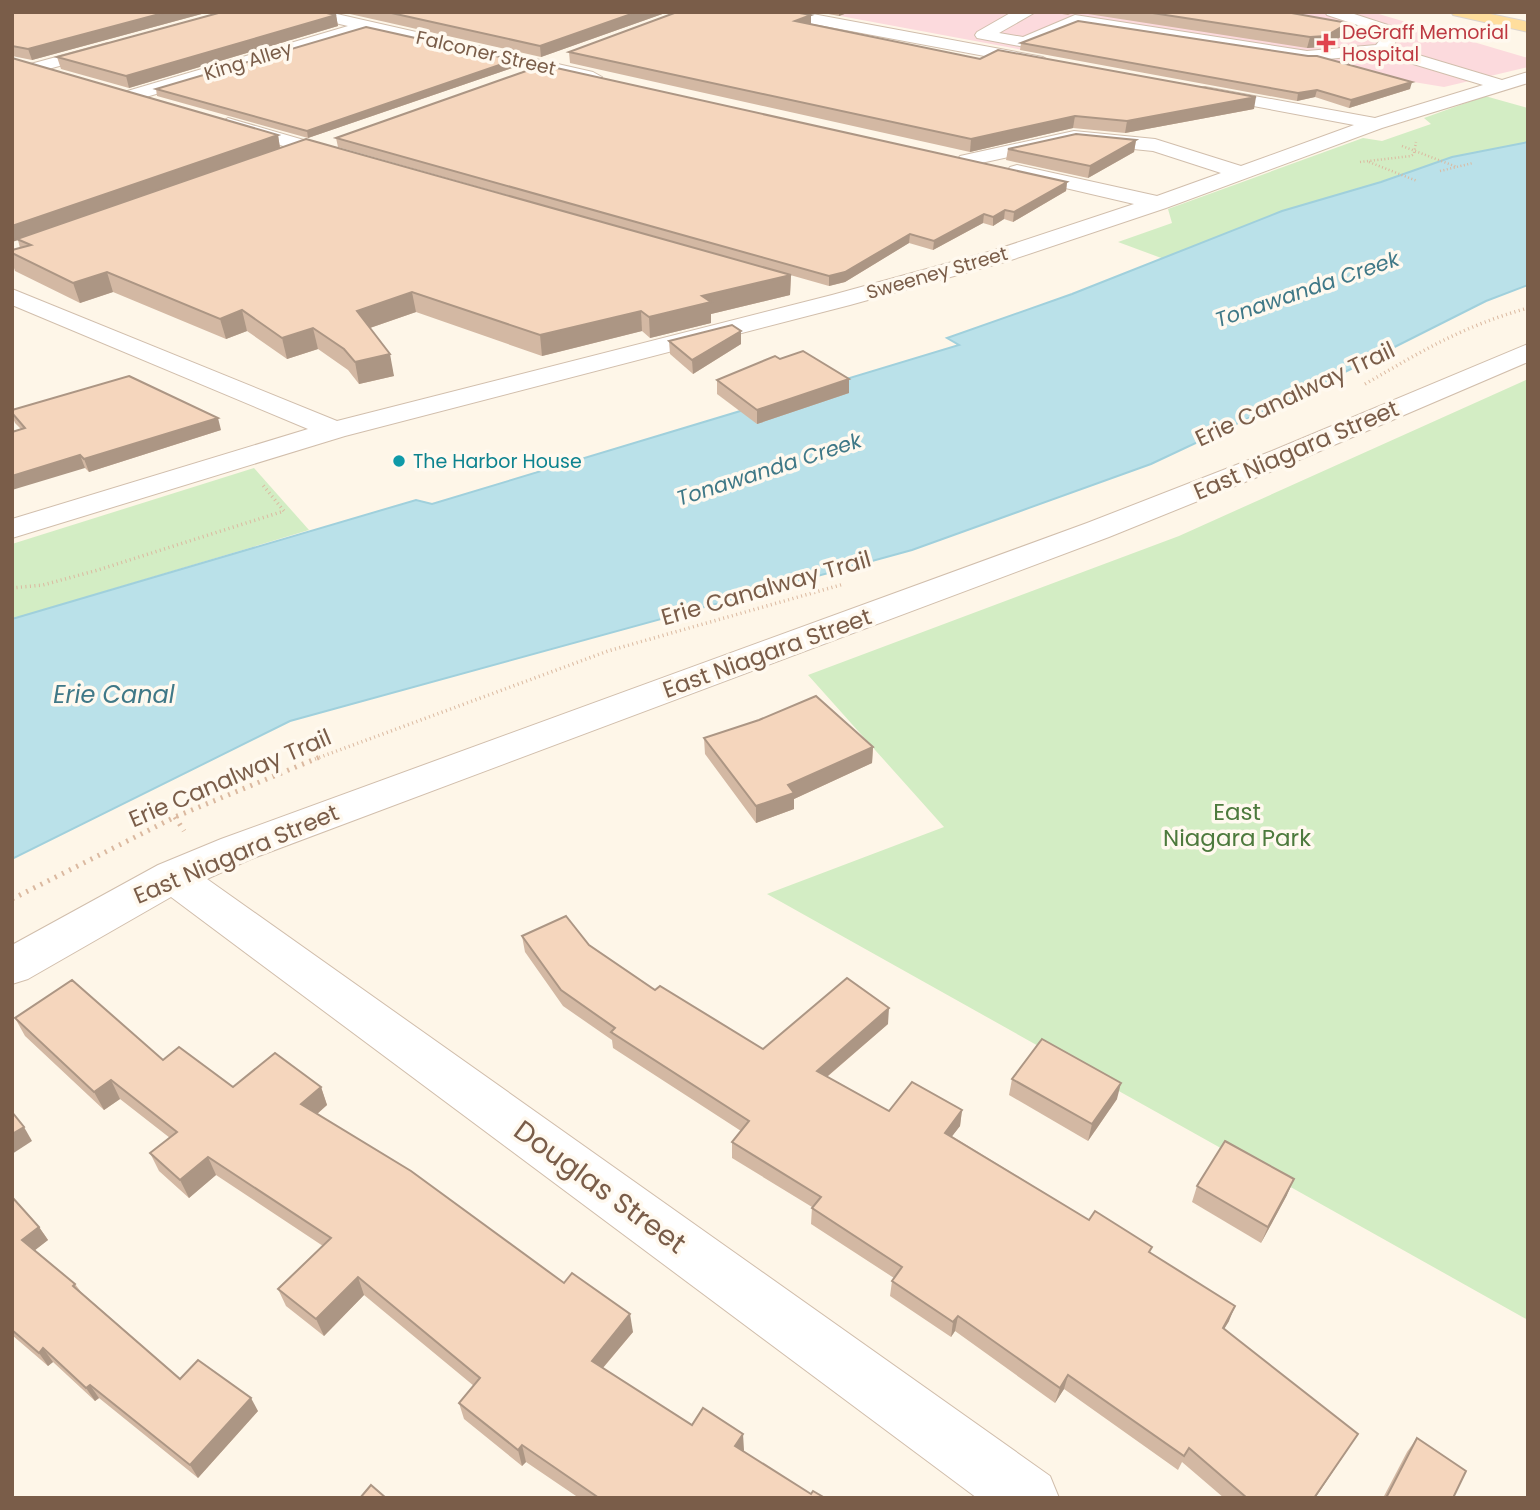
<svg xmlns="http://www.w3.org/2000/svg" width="1540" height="1510" font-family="Poppins,sans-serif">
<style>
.medical{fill:#fcdadd}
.green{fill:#d3edc4}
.water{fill:#bae1e9;stroke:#a0d0dc;stroke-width:2}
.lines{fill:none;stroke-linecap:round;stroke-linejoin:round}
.minor-casing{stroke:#d1beac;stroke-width:2}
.major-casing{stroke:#dcd5d0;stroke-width:2}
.path-far2{stroke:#dbb9a0;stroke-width:2.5;stroke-dasharray:1 2.5;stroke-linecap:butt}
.path-far1{stroke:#dbb9a0;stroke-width:3.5;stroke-dasharray:1 3.5;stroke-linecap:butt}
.path{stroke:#dbb9a0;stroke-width:5;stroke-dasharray:2 6;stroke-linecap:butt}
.minor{fill:#fff;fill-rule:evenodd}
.major{fill:#ffde9d;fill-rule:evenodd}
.wall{fill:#d3b8a3}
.shaded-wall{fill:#ac9684}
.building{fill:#f5d6bd;stroke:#ac9684;stroke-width:2}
.health-dot{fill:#e0444e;stroke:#fff9ef;stroke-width:2.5}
.culture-dot{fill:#0f9aa8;stroke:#fff9ef;stroke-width:2.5}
.labels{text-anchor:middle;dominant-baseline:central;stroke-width:7;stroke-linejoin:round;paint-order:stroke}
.far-health-label{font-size:19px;fill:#be3a42;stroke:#fff9ef;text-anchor:start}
.far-street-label{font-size:19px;fill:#7a5d49;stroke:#fff9ef}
.far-culture-label{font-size:19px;fill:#0d838f;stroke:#fff9ef;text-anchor:start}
.far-water-label{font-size:21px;font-style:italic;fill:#3f7887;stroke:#fff9ef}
.street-label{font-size:23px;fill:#7a5d49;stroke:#fff9ef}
.park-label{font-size:23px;fill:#4d7a3d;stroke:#fff9ef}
.water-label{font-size:24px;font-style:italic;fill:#3f7887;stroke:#fff9ef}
.near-street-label{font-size:28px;fill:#7a5d49;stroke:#fff9ef}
</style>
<rect width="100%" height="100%" fill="#fef6e8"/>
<path class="medical" d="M819,12h553l156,46v9l-84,20 -344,-57 -50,25z"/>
<g class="green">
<path d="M1485,96l43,12v34l-76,15 -71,25 -99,29 -118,48 -46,-17 54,-19 -4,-14 195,-71 19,3 49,-17 -7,-6z"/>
<path d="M1528,379v941l-761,-426 177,-67 -136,-152 371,-139z"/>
<path d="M254,468l55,62 -297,89v-75z"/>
</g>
<path class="water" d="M1528,142v143l-42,16 -165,83 -170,80 -239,86 -622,171 -278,138v-240l404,-119 16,4 527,-159 -12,-7 125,-44 210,-83 99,-29 71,-25z"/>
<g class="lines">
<g class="minor-casing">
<g id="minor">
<path d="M299,12h29l265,60 9,5 -9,5 -226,-51 -231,69h-12l-3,-4 3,-4 224,-66 -47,-11z"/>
<path d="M769,12h33l241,45 8,5 -8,5 -267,-50z"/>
<path d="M1012,12l22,1 -35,20 24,4 52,-22 232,36 69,-6 9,-11 -58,-19 -2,-3h23l52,17 2,3 -10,15 110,33 26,-8v11l-146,45 -216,80 -158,53 -158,44 -505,131 -333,102v-19l296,-90 -296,-124v-16l325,132 495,-126 160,-44 142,-47 -124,-29 -3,-4 3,-4 7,-2 140,31 64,-23 -68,-22 -79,-8 -107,23 -7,-2 -3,-4 3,-4 114,-25 81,8 86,27 113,-41 -149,-28 -9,-5 3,-4 6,-1 170,31 108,-33 -103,-31 -73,7 -230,-36 -52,22 -48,-9 -2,-3 2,-3z"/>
<path d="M108,43l6,2 2,3 -2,3 -102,28v-10z"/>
<path d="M228,118l124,36 3,4 -3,4 -7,2 -124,-36 -2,-4z"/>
<path d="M1528,344v18l-236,101 -183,74 -858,322 -44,20 843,597 9,22h-82l-806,-601 -143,82 -16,5v-39l146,-80 63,-26 866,-316 185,-72z"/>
</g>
</g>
<g class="major-casing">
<path id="major" d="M1451,12h30l47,10v10l-75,-17z"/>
</g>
<g class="path-far2">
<path d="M1402,146l55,21"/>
<path d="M1360,162l51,-6 3,-2 2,-12"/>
<path d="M1369,162l48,19"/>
<path d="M1440,171l33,-8"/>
</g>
<g class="path-far1">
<path d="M1365,384c57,-33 98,-58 163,-76"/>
<path d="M12,588l31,-3 55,-15 186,-59 -22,-27"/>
<path d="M315,759l293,-108 236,-67"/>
</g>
<g class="path">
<path d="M175,817l9,14"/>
<path d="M12,899l163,-82 145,-60"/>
</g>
<use href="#minor" class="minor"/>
<use href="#major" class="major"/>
</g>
<g class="wall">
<path d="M12,12h197l-177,48 -20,-4z"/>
<path d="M341,12h327l-127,45z"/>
<path d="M818,12h32l-11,4z"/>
<path d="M1050,12h241l-2,1 59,10 -2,11 -23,13 -16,1 -232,-36 -7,3z"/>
<path d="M336,15l2,11 -209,62 -68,-19 -4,-12z"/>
<path d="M811,24l143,30 300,55 -129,24 -52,-5 -103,24 -400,-89 -1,-11z"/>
<path d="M1021,43l389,46 -61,19 -34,-11 -18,4 -277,-51z"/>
<path d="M12,58l266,77 2,13 511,127 -1,20 -79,19v9l-61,15 -8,-7 -100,25 -126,-44 -46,16 24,48 -35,8 -11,-14 -30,-21 -31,10 -40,-28 -21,8 -113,-47 -33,11 -65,-32 -3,-9v-12l8,-2 -2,-8 -6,2z"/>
<path d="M515,67l-207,71 -151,-42 -1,-7z"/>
<path d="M336,138l731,44 -1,9 -53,31 -9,-3 -11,7 -10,-3 -50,27 -24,-7 -64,39 -16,4 -491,-139z"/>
<path d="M1136,140l-2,12 -46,26 -82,-18 2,-11z"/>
<path d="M741,331v13l-48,30 -23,-20 -1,-13z"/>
<path d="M780,359l69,20v14l-92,31 -40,-30v-14z"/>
<path d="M12,410l209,20 -132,42 -4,-4 -64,-39 -6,-6 -3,-8z"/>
<path d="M704,738l169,9 -1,16 -78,36v10l-38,14 -51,-69z"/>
<path d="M522,936l67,9 66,45 108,59 125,-25 -61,53 62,34 73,-1 -2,16 -8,10 137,84 61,33 79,68 -5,8 134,105 -43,64h-91l-42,-36 -4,8 -114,-81 -9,14 -100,-72 -4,6 -61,-41 2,-15 2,-3 -83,-54 1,-17 -80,-49v-16l9,-11 -128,-83 -1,-8 -49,-34 -38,-54z"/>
<path d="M15,1018l148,42 70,27h88l6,18 -10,9 316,218 -30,36 89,57 52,25 -1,1 68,43 14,4h-246l-53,-36 -4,4 -58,-47 -5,-16 15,-17 -110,-91 -40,41 -38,-30 -8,-17 45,-43 -107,-71 -27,23 -30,-27 -9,-18 20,-15 -50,-39 -16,11 -79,-74z"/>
<path d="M1012,1079l105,20 -29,42 -79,-46z"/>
<path d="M1197,1186l90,9 -26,48 -69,-41z"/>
<path d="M12,1197l27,30 9,13 -13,10 40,34 6,8 99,87 78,32 -60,67 -99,-80 -4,3 -42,-39 -5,4 -36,-31z"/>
<path d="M1417,1438l36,60h-70l24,-46z"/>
</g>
<g class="shaded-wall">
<path d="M167,12h42l-177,48 -4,-11z"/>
<path d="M637,12h31l-127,45 -1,-11z"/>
<path d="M839,12h11l-11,4z"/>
<path d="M336,15l2,11 -209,62 -3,-12z"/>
<path d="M811,15v11l-16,-5z"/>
<path d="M1348,23l-2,11 -23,13 -16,1 3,-11z"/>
<path d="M514,60l1,7 -207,71 -1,-7z"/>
<path d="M1412,82l-2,7 -61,19 2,-8z"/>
<path d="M1317,90l-2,7 -18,4 1,-8z"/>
<path d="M1256,97l-2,12 -129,24 2,-12z"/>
<path d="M1075,116l-2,12 -103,24 1,-13z"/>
<path d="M278,135l2,13 -268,94v-16z"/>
<path d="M1136,140l-2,12 -46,26 2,-12z"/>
<path d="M1067,182l-1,9 -53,31 1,-10z"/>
<path d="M1005,210l-1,9 -11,7v-9z"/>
<path d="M984,214l-1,9 -50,27 1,-9z"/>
<path d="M910,234l-1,9 -64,39 -16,4v-10z"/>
<path d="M107,272l6,20 -33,11 -7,-20z"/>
<path d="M791,275l-1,20 -79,19v9l-61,15 -1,-21 53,-21z"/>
<path d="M412,292l4,20 -55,19 -4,-20z"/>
<path d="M242,310l5,21 -21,8 -6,-20z"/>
<path d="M641,311l1,20 -100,25 -2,-21z"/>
<path d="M313,328l5,21 -31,10 -5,-21z"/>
<path d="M741,331v13l-48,30 -1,-14z"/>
<path d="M390,354l4,22 -35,8 -4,-22z"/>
<path d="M849,379v14l-92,31v-14z"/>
<path d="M218,418l3,12 -132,42 -5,-13z"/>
<path d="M80,455l5,13 -73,22v-14z"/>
<path d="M873,747l-1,16 -78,36v10l-38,14v-17l32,-21z"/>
<path d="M889,1008l-1,16 -72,62 1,-15z"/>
<path d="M111,1080l9,19 -16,11 -10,-18z"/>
<path d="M1121,1083l-4,16 -29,42 4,-17z"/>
<path d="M321,1087l6,18 -19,17 -7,-18z"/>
<path d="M962,1110l-2,16 -17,22 2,-15z"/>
<path d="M24,1127l8,14 -20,13v-20z"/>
<path d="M208,1157l8,18 -27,23 -9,-18z"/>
<path d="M1294,1179l-7,16 -26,48 7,-16z"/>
<path d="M39,1227l9,13 -18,14 -8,-14z"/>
<path d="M358,1277l6,18 -40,41 -8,-17z"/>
<path d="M1235,1306l-6,15 -13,21 7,-14z"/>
<path d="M630,1314l3,18 -38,45 -3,-16z"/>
<path d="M958,1316l-3,15 -4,6 2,-15z"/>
<path d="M43,1348l10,14 -5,4 -9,-13z"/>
<path d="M1068,1375l-4,14 -9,14 5,-15z"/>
<path d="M90,1385l9,13 -4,3 -9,-13z"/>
<path d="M251,1398l7,13 -60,67 -8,-13z"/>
<path d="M743,1434l1,16 -8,13 -1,-17z"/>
<path d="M1358,1434l-43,64h-1z"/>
<path d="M522,1445l4,17 -4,4 -4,-16z"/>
</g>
<g class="building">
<path d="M12,12h155l-139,37 -16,-3z"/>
<path d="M222,12h100l14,3 -210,61 -69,-19z"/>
<path d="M387,12h250l-97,34z"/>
<path d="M677,12h117l17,3 -16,6 185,38 18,-9 258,47 -129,24 -52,-5 -104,23 -402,-87z"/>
<path d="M1146,12h140l62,11 -22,13 -16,1z"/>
<path d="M1078,21l230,35h9l95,26 -61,18 -34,-10 -19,3 -277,-50z"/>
<path d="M366,27l148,33 -207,71 -151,-42z"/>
<path d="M12,58l266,77 -266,91z"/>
<path d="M543,65l524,117 -53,30 -9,-2 -12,7 -9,-3 -50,27 -24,-7 -65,38 -16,4 -493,-138z"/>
<path d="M1076,134l60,6 -46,26 -82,-17z"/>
<path d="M306,139l485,136 -89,21 9,6 -62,15 -8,-6 -101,24 -128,-43 -55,19 33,43 -35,8 -11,-13 -31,-21 -31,10 -40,-28 -22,9 -113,-47 -34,11 -61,-30v-3l19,-5 -14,-6z"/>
<path d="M732,325l9,6 -49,29 -23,-19z"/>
<path d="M803,351l46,28 -92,31 -40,-30 58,-24 5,3z"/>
<path d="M129,376l89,42 -134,41 -4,-4 -68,21v-44l13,-4 -13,-15v-3z"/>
<path d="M816,696l57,51 -85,38 6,8 -38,13 -52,-68 55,-18z"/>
<path d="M566,916l23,29 66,45 5,-4 103,63 84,-71 42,30 -72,63 72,40 23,-29 50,28 -17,23 144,87 6,-9 57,36 -3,5 86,54 -12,22 135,106 -44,64h-67l-58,-50 -5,8 -116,-81 -8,13 -102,-72 -5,6 -61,-41 10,-14 -90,-59 9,-11 -89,-55 17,-21 -138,-89 4,-4 -54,-38 -39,-54z"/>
<path d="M72,980l91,80 16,-13 54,40 42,-34 46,34 -20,17 110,67 153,112 8,-10 58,41 -38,47 100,64 11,-17 40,26 -8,12 76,48 2,-3 12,7h-226l-77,-53 -4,5 -59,-47 21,-25 -122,-101 -42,42 -38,-30 53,-51 -123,-81 -28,23 -30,-27 27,-21 -66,-52 -17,12 -79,-74z"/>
<path d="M1042,1039l79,44 -29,41 -80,-45z"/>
<path d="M12,1112l12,15 -12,7z"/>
<path d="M1225,1141l69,38 -26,48 -71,-41z"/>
<path d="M12,1197l27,30 -17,13 53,44 -2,2 107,93 18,-19 53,38 -61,67 -100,-80 -4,3 -43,-40 -4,5 -27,-23z"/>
<path d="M1417,1438l49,33 -13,27h-67z"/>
<path d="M371,1485l15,13h-26z"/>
</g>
<path class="health-dot" d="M1322.5 32.5h7v7h7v7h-7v7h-7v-7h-7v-7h7z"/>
<circle class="culture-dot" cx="399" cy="461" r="7"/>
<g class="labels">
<g class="far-health-label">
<text x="1342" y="32">DeGraff Memorial<tspan x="1342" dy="22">Hospital</tspan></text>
</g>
<g class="far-street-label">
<text transform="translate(486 53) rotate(13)">Falconer Street</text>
<text transform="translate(248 61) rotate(-17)">King Alley</text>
<text transform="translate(937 273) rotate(-16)">Sweeney Street</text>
</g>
<g class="far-culture-label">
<text x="413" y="461">The Harbor House</text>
</g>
<g class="far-water-label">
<text transform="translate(1307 289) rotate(-19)">Tonawanda Creek</text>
<text transform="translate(769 469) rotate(-18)">Tonawanda Creek</text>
</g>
<g class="street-label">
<text transform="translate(1295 394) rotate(-25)">Erie Canalway Trail</text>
<text transform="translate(1296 450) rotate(-23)">East Niagara Street</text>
<text transform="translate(766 588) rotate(-16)">Erie Canalway Trail</text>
<text transform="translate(767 653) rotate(-20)">East Niagara Street</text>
<text transform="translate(230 778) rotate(-23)">Erie Canalway Trail</text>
<text transform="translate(236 854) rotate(-23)">East Niagara Street</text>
</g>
<g class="park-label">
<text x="1237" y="812">East<tspan x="1237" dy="26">Niagara Park</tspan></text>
</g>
<g class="water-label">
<text x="114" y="694">Erie Canal</text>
</g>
<g class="near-street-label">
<text transform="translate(600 1187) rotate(36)">Douglas Street</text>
</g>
</g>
<rect width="1540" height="1510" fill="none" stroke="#7a5d49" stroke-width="28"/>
</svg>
